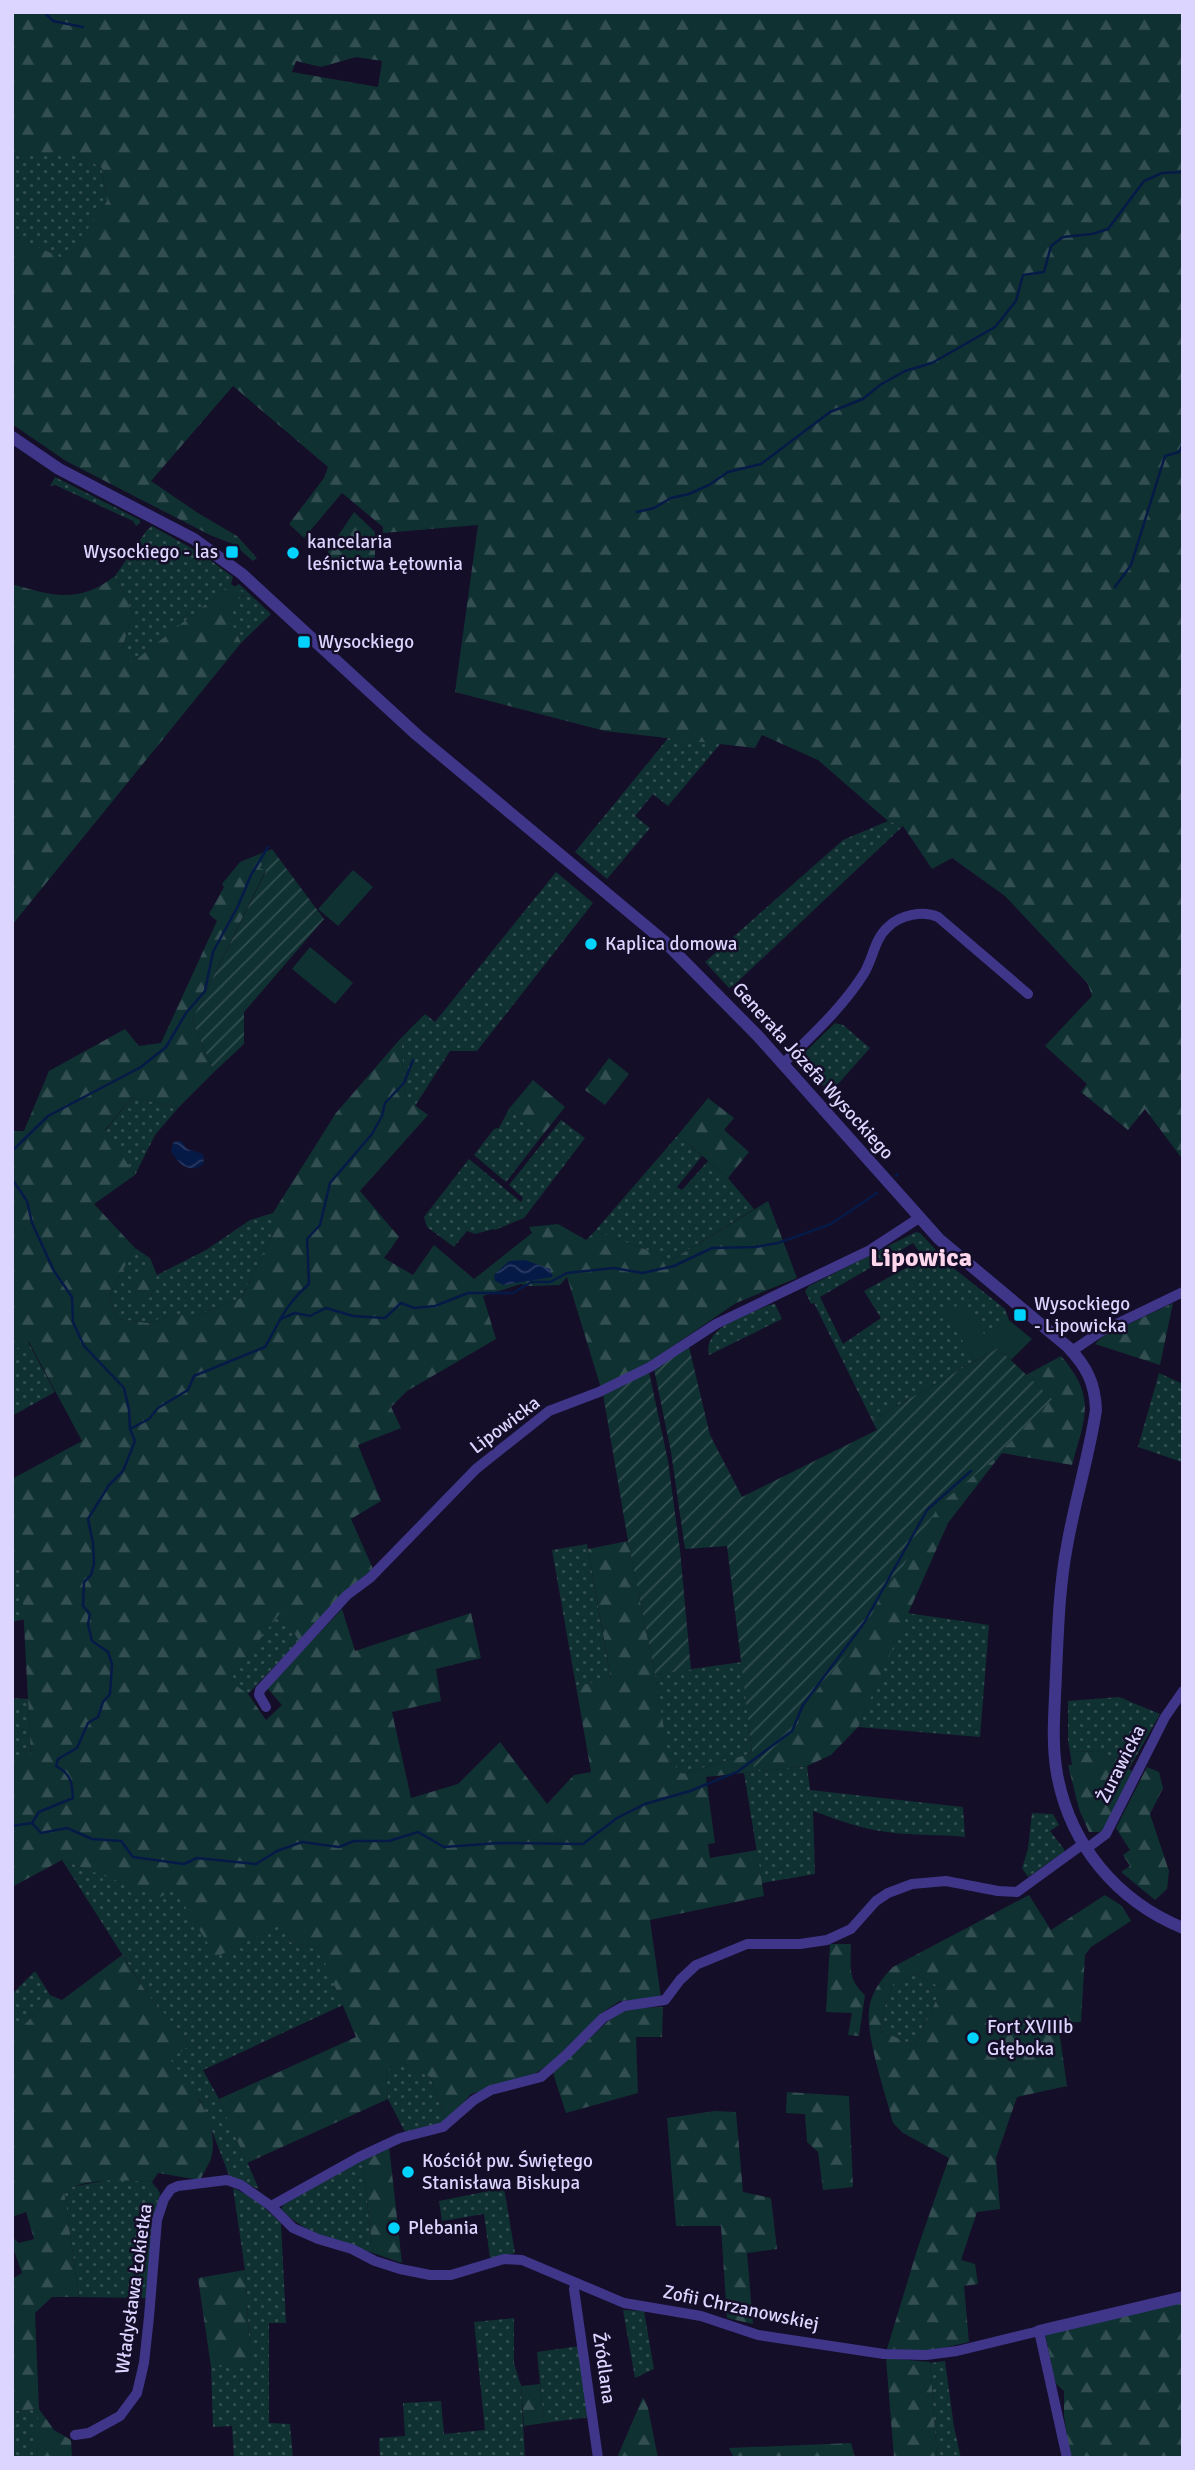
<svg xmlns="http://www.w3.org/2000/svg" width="1195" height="2470" font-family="Signika,sans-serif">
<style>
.grass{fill:url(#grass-dots);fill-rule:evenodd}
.forest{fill:url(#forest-firs);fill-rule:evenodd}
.park{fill:#103132}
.garden{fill:url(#garden-furrows)}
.water{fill:url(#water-waves)}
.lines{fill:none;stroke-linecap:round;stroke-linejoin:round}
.stream{stroke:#061a48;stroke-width:2.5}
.minor{stroke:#3f368a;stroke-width:10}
.tertiary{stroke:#3f368a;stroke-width:12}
.poi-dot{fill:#01d3ff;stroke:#140e28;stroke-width:2.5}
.labels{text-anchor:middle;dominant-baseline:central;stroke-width:5;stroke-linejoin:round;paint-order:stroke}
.poi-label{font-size:19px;fill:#dcd5ff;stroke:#140e28;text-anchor:start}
.street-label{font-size:19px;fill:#dcd5ff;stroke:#140e28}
.district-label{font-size:26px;font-weight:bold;fill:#ffd7ed;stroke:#140e28}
</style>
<defs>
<pattern id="grass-dots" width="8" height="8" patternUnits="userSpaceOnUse" patternTransform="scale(1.75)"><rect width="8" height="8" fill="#103132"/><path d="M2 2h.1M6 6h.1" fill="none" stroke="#324e51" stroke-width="1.8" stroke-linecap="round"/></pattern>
<pattern id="forest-firs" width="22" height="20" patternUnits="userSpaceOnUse" patternTransform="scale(1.75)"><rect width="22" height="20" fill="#103132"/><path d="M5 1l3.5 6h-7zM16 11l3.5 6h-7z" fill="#324e51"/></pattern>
<pattern id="garden-furrows" width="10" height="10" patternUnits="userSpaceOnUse" patternTransform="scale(1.75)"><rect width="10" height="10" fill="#103132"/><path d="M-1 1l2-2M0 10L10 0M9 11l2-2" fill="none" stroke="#324e51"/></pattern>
<pattern id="water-waves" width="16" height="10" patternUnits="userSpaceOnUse" patternTransform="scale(1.75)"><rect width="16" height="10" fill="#061a48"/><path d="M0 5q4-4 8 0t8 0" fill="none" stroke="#2a3a63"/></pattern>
</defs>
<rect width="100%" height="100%" fill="#140e28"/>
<g class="grass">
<path d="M12,151l7,4h60l23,13 5,33 -41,60 -54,-26z"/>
<path d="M55,477l85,43v3l-4,3 -3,-5 -78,-36 -5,1z"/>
<path d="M152,526l48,27 -1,4 5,3 2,-3 27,20 -2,7 -99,80 -10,-15 11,-36 -18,-37 32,-46z"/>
<path d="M239,584l32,30 -30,29 -16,-34 20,-14 -11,-8z"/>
<path d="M669,737l52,6 -53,63 -15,-12 -18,22 15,12 -43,51 -32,-27z"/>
<path d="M888,821l15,5 -170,160 -4,2 -24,-26 138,-122z"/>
<path d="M556,872l37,31 -116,148h-27l-35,55 -10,-7 -4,-61 24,-24 10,8z"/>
<path d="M835,1023l8,2 27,23 -40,45 -32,-34z"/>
<path d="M132,1097l46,11 -23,27 -20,40 -30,-44z"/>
<path d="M509,1109l32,28 -35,45 -32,-27 20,-26 5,-1z"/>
<path d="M561,1120l24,18 -61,80 -29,12 -1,-1 -19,5 -8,-3 -13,16 -27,-20 -3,-10 45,-58 52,43 2,-4 -14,-13z"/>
<path d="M678,1135l24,21 -25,31 5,3 26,-29 20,17 26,31 -84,52 -12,-7 -63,-23z"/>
<path d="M273,1213v20l-32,65 -43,17h-27l-23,8 -31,-4 -8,-24 26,-47 15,10 -20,30 21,9 6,-22 49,-25 44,-30z"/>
<path d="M916,1232l4,1 31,33 54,43 4,11 -25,15 -38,-23 29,49 -103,59 -58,-117 -3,1 -6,-13 4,-5zM913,1243l11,15 -60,33 17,27 -38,26 -23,-47z"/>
<path d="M775,1304l7,15 -73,36c-7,-28 40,-41 60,-50z"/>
<path d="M28,1342l27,50 -43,24v-65z"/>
<path d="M1159,1373l24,11 -1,78 -44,-15z"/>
<path d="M587,1544l24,136 -35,6 -24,-136z"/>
<path d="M21,1568l4,51 -13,3v-52z"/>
<path d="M281,1611l18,30 -51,53 -21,-13z"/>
<path d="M907,1613l82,12 -9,112 -122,-10z"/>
<path d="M742,1662l10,91 -70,21 -14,-15 -13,-85z"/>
<path d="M1119,1697l41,17 -31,55 -30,-18 -29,1 -2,-12v-39z"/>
<path d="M12,1698l16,1 3,59 -19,-1z"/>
<path d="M807,1766l3,24 153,17 2,30c-26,-3 -52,-1 -78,-5 -26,-3 -49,-12 -74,-21l2,63 -53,9 -18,-110z"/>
<path d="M1032,1813l21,1 6,11 -9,6 14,18v3l-36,25 -6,-9 6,-19z"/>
<path d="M62,1860l98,36 15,-7 109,33 6,20 29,6 24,57 -140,65 16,29 40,90 -29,-11 -29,-76 -32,-43 20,-13 -6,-11 -35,-40z"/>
<path d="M35,1971l15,24 -8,12 -30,30v-43z"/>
<path d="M915,1974l27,14 -27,58 -35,-16 4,-21 9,-25z"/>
<path d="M401,2062l29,15 17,45 -42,10 -17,-33 -2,-28z"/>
<path d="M362,2158l11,95c-32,-11 -68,-18 -92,-44l4,-7z"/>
<path d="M112,2179l40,3 8,11 -7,27 -6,78 -68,-1 -15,-106 8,-4z"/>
<path d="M233,2188l21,10 27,25 5,100h-17v100l21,1 3,34h-59l-2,-32 -19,1 -2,-60h40l-6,-97z"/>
<path d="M504,2188l11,65 -25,5 -6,-44 -42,7 -3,-20z"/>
<path d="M623,2310l21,1 10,58 -19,9z"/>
<path d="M514,2318v45l7,23 4,72h-145l-1,-20 26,-2 -2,-33 38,-2 3,33 41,-4 -11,-108z"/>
<path d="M580,2346l10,71 -46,6 -7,-71z"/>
<path d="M945,2361l9,66 7,31h-24l-7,-95z"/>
<path d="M39,2409l-3,49h-21v-47z"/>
</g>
<g class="forest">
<path d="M12,12h1171v1148l-38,-51 -17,21 -47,-38 6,-8 -42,-38 47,-50 -4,-12 -83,-88 -53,-38 -20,11 -29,-43 -15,-5 -70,-61 -56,-25 -7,13 -150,-17 -150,-39 23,-167 -95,8v-6l-41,-34 -38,45 -15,-14 35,-46 4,-11 -95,-81 -82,95 47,32 39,23 20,22 -4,3 -20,-17 -23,-9 -144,-74 -54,-37v-189l54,25 41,-59 -5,-33 -23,-13h-60l-7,-4zM356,57l26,4 -4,26 -86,-15 4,-11 25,6z"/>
<path d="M354,512l21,20v28l-46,-1 -1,-8z"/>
<path d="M115,576l18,37 -11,36 10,14 99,-79 14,10 -19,16 15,33 -229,282v-341c40,12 67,20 103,-8z"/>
<path d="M272,849l-12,19 6,2 -74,150 22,52 -36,36 -46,-11 -27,33 30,45 -41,29 41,44 -26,47 8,24 31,4 23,-8h27l43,-17 32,-65v-20l63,-100 65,-75 4,60 23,17 -68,76 39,46 -15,21 29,17 21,-30 40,34 58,-46 -3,-6 29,-3 28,16 9,-9 63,23 12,7 98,-60 29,77 -61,25 -88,60 -47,25 -34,-111 -7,8 -29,1 -10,-2 -38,12 13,43 -89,52 -16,16 10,21 -43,17 23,56 -30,18 23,52 -75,70 -18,-29 -53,68 20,14 18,26 16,-15 -15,-17 75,-79 13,42 116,-38 10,45 -45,11 5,32 -49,11 19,86 47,-14 42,-42 47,62 27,-29 17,-3 -15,-86 35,-7 -23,-130 40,-8 27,133 14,85 13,15 70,-21 198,-287 101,-68 -25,-23 35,-19c36,42 24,61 11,109l-70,-12 -54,70 -90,204 -27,28 -24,11 -101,11 9,66 -7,1 2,14 47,-8 7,46 -114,24 11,78 -41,3 -17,11 -50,49 -21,15 -61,18 -24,28 -17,-45 -29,-15 -15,9 2,28 -141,64 -28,-64 137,-62 -37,-89 -29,-6 -6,-19 -68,34 -41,-67 -15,7 -98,-37 -50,27v-130h19l-10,-189 -9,2v-91l70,-38 -53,-99 -17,9v-220h12l25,-60 76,-42 14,17 22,-3 56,-122 -8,-7 15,-27 -2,-3 18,-22z"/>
<path d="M609,1058l20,16 -24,31 -20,-15z"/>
<path d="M533,1080l32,27 -24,30 -32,-28z"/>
<path d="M708,1098l26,20 -10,12 25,22 -21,26 -50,-43z"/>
<path d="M150,1258l7,17 -6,22 -14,7 -8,-16z"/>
<path d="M1173,1303l-13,62 -65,-21 8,-8z"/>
<path d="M1099,1751l33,20 -30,61h-13l-10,-23 -11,-44h4l-2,-13z"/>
<path d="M1147,1767l12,5 4,16 -13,26 19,57 -2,18 -12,11 -34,-28 9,-6 -7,-11 7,-5 -14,-22z"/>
<path d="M1029,1895l22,35 54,-35 17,11 9,15 -40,26 -6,8 -4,67 -23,1 9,63 -50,11 -21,61 4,51 -23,3 -16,48 14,4 3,20 -14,2 5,56 -39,9 -43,-2 31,-102 31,-89 -46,-25 -10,-10c-7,-29 -30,-92 -23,-119 3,-14 13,-27 23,-37zM915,1974l27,14 -27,58 -35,-16 4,-21 9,-25z"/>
<path d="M830,1944h21c0,23 -4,35 14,51l-6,41 -11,-1 4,-22 -26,-1z"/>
<path d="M122,1955l26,40 35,40 6,11 -19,13c20,26 49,60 42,96 -2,8 -8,17 -12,25l-42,-7 -6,9c-29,-2 -61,-5 -88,9l15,106h-27l-17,16 4,96 15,21 17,10 1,18h-36l2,-49 -23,2v47h-3v-179l10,-6 -10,-28v-8l7,6 15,-4 -8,-27 -14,5v-180l30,-30 8,-12 12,5z"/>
<path d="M663,2007l-1,30h-26l2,56 -72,20 -13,-40 66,-62 15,-3z"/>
<path d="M787,2092l62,4 4,91 -30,3 -5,-38 -11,-10 -2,-28 -19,-1z"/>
<path d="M715,2111l21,1 7,80 28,6 6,51 -30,4 6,71 -26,-6 -6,-92h-45l-9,-108z"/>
<path d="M389,2146l13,117 -29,-10 -11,-95z"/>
<path d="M245,2270l6,97h-40l-13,-89z"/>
<path d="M1183,2302v156h-113l-6,-42v-25l-8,-7 -3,-11 -8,-40z"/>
<path d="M886,2358l44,4 7,96h-43z"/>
<path d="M540,2384l4,39 -20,3 -3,-40z"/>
<path d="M643,2397l5,11 10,50h-41z"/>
<path d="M851,2443l4,15h-121l-5,-10z"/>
</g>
<g class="park">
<path d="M353,870l20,17 -35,39 -20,-17z"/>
<path d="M310,947l43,36 -18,21 -43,-35z"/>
<path d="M964,1302l20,32 25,-14 23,19 -21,21 -13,-12 -23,13 -30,-49z"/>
</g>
<g class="garden">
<path d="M272,849l52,70 -80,93v32l-30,28 -22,-52 74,-149 -6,-3z"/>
<path d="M689,1347l21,88 32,62 135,-67 -5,-10 126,-72 54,51 -51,52 2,1 -62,51 -29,46 -9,18 -21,26 -21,44 -45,55 -17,26 -1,7 -44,43 -27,-222 -42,3 -14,-97 -17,-83z"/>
<path d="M649,1372l19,89 12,89 11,120 -36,4 -27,-133 -25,-147z"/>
</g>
<g class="water">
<path d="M176,1141h5l6,8 16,5 1,9c-12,13 -26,1 -33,-12l2,-8z"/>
<path d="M525,1260l25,9 3,8 -49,8 -9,-4 -1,-6 15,-14z"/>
</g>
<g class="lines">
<g class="stream">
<path d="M44,12l9,9 30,6"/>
<path d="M637,512l17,-4 17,-10 18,-4 20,-9 19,-13 33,-8 69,-52 33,-13 17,-14 25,-14 27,-8 63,-36 21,-26 7,-26 21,-3 7,-26 12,-9 29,-3 16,-5 36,-48 18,-8 21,-1"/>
<path d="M1115,587l16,-22 34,-109 14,-4 4,-8"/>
<path d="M12,1151l36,-35 93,-49 25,-20 20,-34 19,-22 8,-39 25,-46 13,-31 17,-28"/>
<path d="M896,1176l2,-2"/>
<path d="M12,1179l15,22 5,22 22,48 18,26 1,25 11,24 40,42 5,22 1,19 5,12 -12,30 -14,14 -21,34 5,24 1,21 -3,11 -7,7 -1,24 7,8 -2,10 4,17 16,11 4,12 -2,30 -7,8 -5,15 -10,6 -11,25 -19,11 -2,7c15,8 16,16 17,32l-34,14 -7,11 -20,3"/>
<path d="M280,1319l15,-6 15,3 16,-8 27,8 32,2 16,-15 13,5 21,-2 33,-13h45l18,-11h19l17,-9 47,-5 28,5 32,-7 38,-18 43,-1 23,-4 53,-19 46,-31"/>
<path d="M130,1429l19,-10 9,-11 30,-18 6,-14 71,-29c15,-26 20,-42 44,-63l-2,-45 13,-14 10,-42 42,-49 10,-18 3,-13 19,-20 9,-23"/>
<path d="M32,1823l9,10 26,-5 25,11 29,2 12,16 51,7 13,-6 59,6 21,-13 25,-9 37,5 15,-6h35l29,-9 26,15 55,-4 84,1 34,-26 28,-14 45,-13 47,-19 55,-41 11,-26 61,-82 63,-113 44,-39"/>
</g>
<g class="minor">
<path d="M783,1064c28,-28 59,-56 80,-89 10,-15 11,-36 25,-48 12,-12 35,-17 50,-10l90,77"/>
<path d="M1072,1351l28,-19 83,-40"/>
<path d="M266,1707l-7,-12 1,-5 87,-95 23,-17 106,-109 73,-58 50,-19 51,-25 66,-43 154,-74 49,-32"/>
<path d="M1086,1849l20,-15 59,-117 18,-26"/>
<path d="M271,2206l88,-49 41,-19 43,-11 31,-27 17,-10 50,-13 25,-22 37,-37 21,-12 41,-6 15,-20 16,-15 51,-21h53l27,-4 24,-11 25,-28 12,-8 24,-9 34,-3 52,10 19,1 66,-48"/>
<path d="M576,2283l-2,6 24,169"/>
<path d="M75,2435l14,-2 31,-17 17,-23 7,-30 5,-46 8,-97 7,-21 7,-10 7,-3 49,-6 14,5 30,21 22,22 25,11 34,10 23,12 25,8 30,6h21l53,-16 18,1 102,43 77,13 57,19 126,19 42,1 31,-4 82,-20 28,127"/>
</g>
<g class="tertiary">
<path d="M12,437l47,32 135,70 48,35 175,161 248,207 92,93 182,204 129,108c19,20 27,36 28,63 -7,46 -21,90 -29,136 -8,42 -9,85 -11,127 -1,33 -5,68 1,101 13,71 60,127 126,154"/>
<path d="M1039,2331l144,-34"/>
</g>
</g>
<g class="poi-dot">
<rect x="225" y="545" width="14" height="14" rx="3.5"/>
<circle cx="293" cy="553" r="7"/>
<rect x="297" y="635" width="14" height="14" rx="3.5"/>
<circle cx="591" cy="944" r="7"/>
<rect x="1013" y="1308" width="14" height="14" rx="3.5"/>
<circle cx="973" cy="2038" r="7"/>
<circle cx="408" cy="2172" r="7"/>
<circle cx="394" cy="2228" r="7"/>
</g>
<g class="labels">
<g class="poi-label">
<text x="307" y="542">kancelaria<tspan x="307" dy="22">leśnictwa Łętownia</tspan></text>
<text x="218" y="552" text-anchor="end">Wysockiego - las</text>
<text x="318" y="642">Wysockiego</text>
<text x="605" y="944">Kaplica domowa</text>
<text x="1034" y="1304">Wysockiego<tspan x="1034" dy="22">- Lipowicka</tspan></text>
<text x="987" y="2027">Fort XVIIIb<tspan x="987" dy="22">Głęboka</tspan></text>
<text x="422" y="2161">Kościół pw. Świętego<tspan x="422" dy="22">Stanisława Biskupa</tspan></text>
<text x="408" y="2228">Plebania</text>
</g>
<g class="street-label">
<text transform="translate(813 1071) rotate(48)">Generała Józefa Wysockiego</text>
<text transform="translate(505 1425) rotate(-37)">Lipowicka</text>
<text transform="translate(1121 1764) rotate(-63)">Żurawicka</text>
<text transform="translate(134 2289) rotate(-82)">Władysława Łokietka</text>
<text transform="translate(741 2308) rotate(12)">Zofii Chrzanowskiej</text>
<text transform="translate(604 2368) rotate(82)">Źródlana</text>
</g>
<g class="district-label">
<text x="921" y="1258">Lipowica</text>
</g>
</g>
<rect width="1195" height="2470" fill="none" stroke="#dcd5ff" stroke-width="28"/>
</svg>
